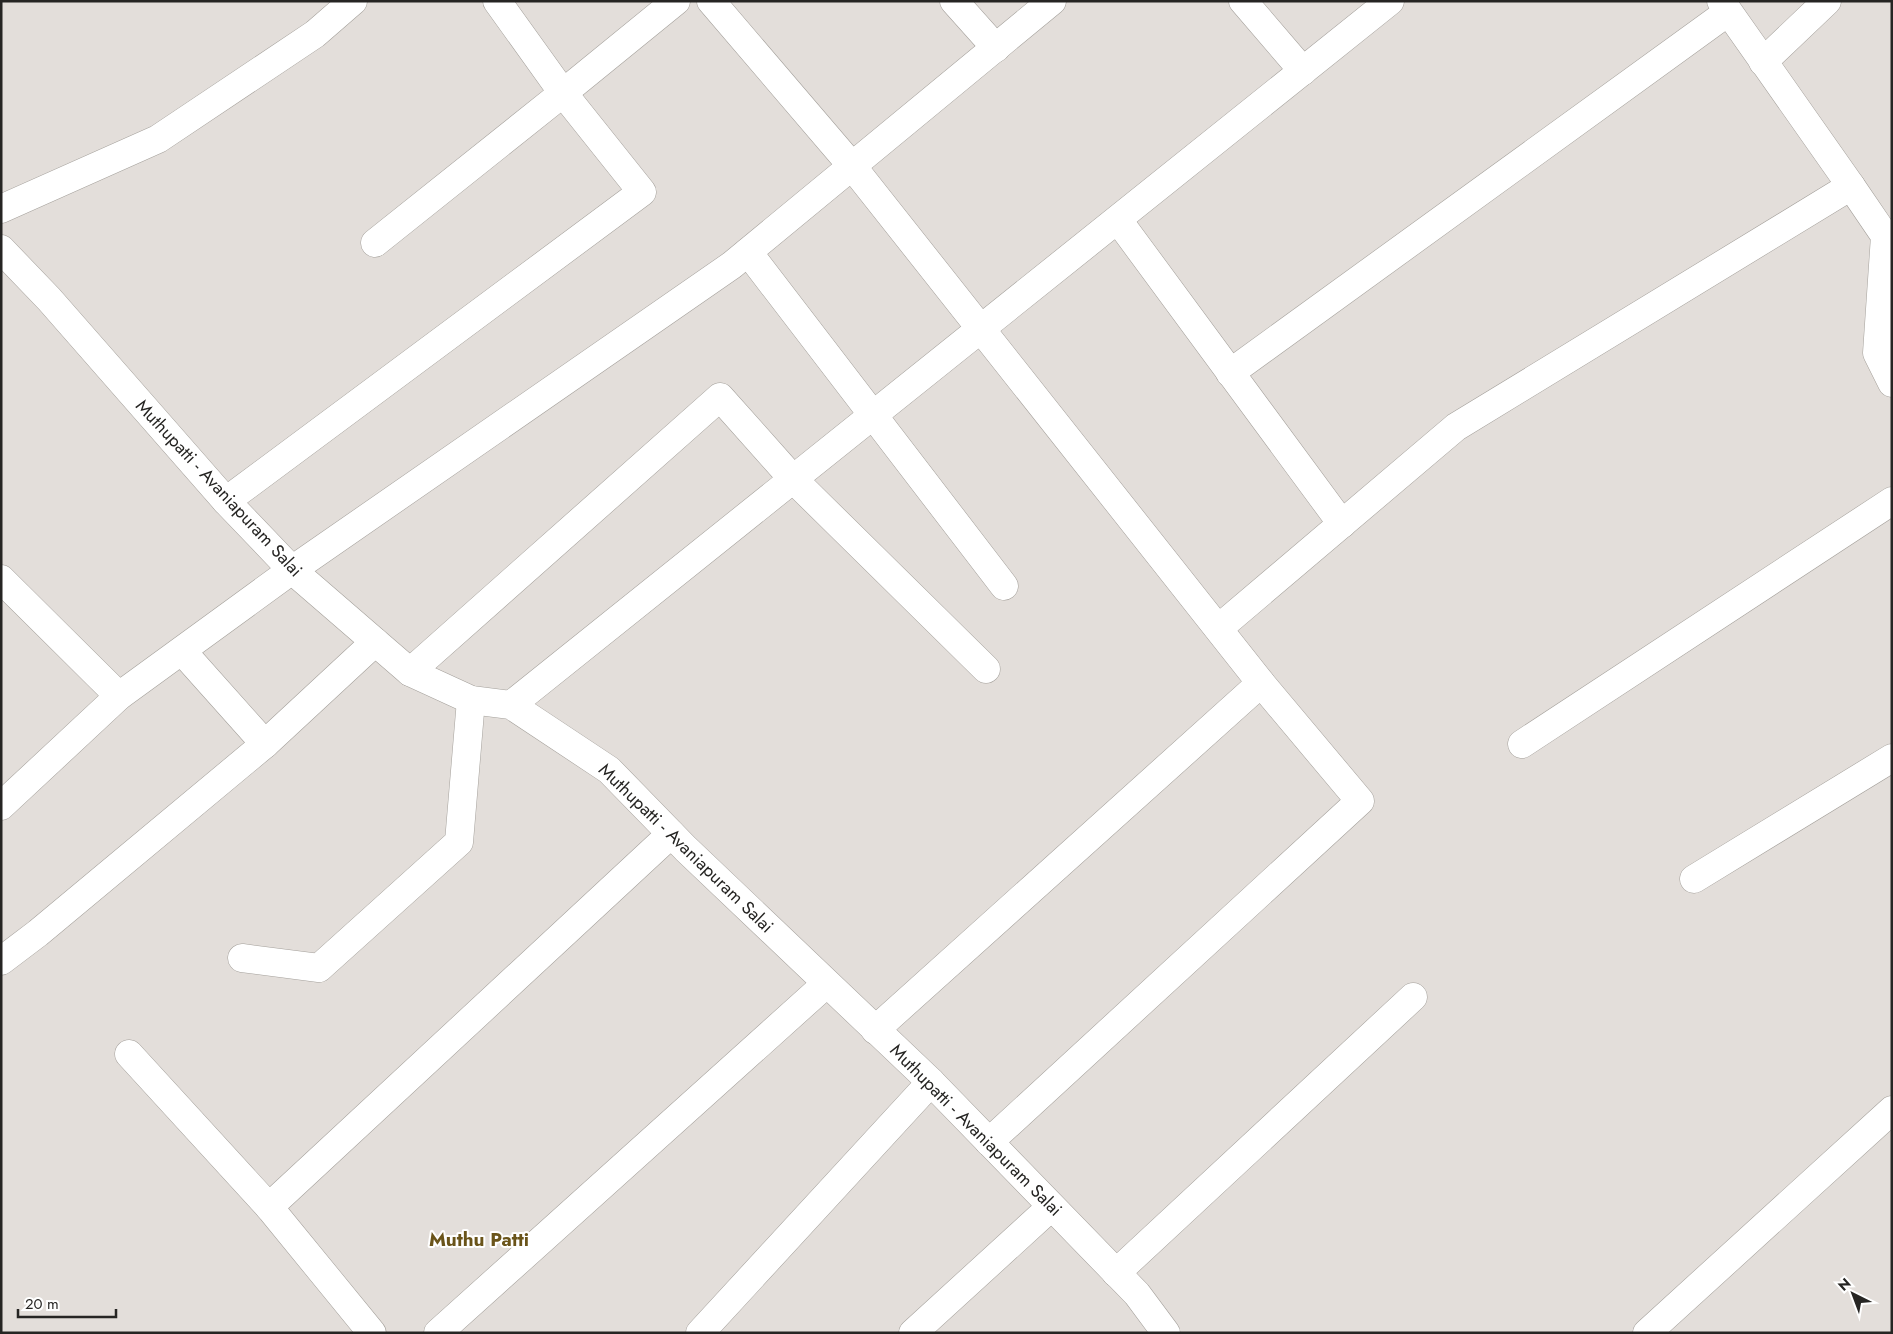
<svg xmlns="http://www.w3.org/2000/svg" width="1893" height="1334" font-family="Jost,sans-serif">
<style>
.lines{fill:none;stroke-linecap:round;stroke-linejoin:round}
.minor-casing{stroke:#a4a09b;stroke-width:29}
.tertiary-casing{stroke:#a4a09b;stroke-width:29}
.minor{stroke:#fff;stroke-width:28}
.tertiary{stroke:#fff;stroke-width:28}
.labels{text-anchor:middle;dominant-baseline:central;stroke-width:4;stroke-linejoin:round;paint-order:stroke}
.street-label{font-size:18px;fill:#262523;stroke:#fff}
.neighbourhood-label{font-size:19px;font-weight:bold;fill:#6a541a;stroke:#fff}
</style>
<rect width="100%" height="100%" fill="#e3deda"/>
<g class="lines">
<g class="minor-casing">
<g id="minor">
<path d="M497,1l66,92 113,-92"/>
<path d="M711,1l141,165 409,517 -386,347"/>
<path d="M954,1l42,47"/>
<path d="M1243,1l60,70"/>
<path d="M1763,62l64,-61"/>
<path d="M1851,186l34,50 -8,117 15,30"/>
<path d="M1,209l157,-70 157,-105 38,-33"/>
<path d="M1118,220l224,304"/>
<path d="M748,252l256,334"/>
<path d="M1230,373l498,-361"/>
<path d="M226,501l416,-309 -79,-99 -188,150"/>
<path d="M1,579l118,117"/>
<path d="M1219,628l237,-201 395,-241 -130,-185"/>
<path d="M182,651l83,93 110,-102"/>
<path d="M410,672l310,-275 73,82 193,190"/>
<path d="M511,705l879,-704"/>
<path d="M1522,744l370,-243"/>
<path d="M1,806l118,-110 173,-126 440,-305 320,-264"/>
<path d="M1694,879l198,-121"/>
<path d="M242,958l77,10 140,-126 12,-142"/>
<path d="M1,961l37,-28 227,-189"/>
<path d="M129,1054l140,153 402,-373"/>
<path d="M989,1142l371,-341 -99,-118"/>
<path d="M269,1207l103,126"/>
<path d="M1116,1273l297,-276"/>
<path d="M438,1333l388,-349"/>
<path d="M700,1333l231,-251"/>
<path d="M913,1333l138,-126"/>
<path d="M1647,1333l245,-223"/>
</g>
</g>
<g class="tertiary-casing">
<path id="tertiary" d="M1,249l48,50 177,202 66,69 118,102 61,28 40,5 98,65 77,79 245,233 206,212 29,39"/>
</g>
<use href="#minor" class="minor"/>
<use href="#tertiary" class="tertiary"/>
</g>
<g class="labels">
<g class="street-label">
<text transform="translate(219 488) rotate(47)">Muthupatti - Avaniapuram Salai</text>
<text transform="translate(686 848) rotate(44)">Muthupatti - Avaniapuram Salai</text>
<text transform="translate(976 1130) rotate(45)">Muthupatti - Avaniapuram Salai</text>
</g>
<g class="neighbourhood-label">
<text x="479" y="1239">Muthu Patti</text>
</g>
</g>
<rect width="1893" height="1334" fill="none" stroke="#262523" stroke-width="5"/>
<g transform="translate(1853 1294) rotate(318)" stroke="#ffffff" stroke-width="4" paint-order="stroke">
<path d="M0-4L9 19L0 12L-9 19Z" fill="#262523"/>
<text y="-8" font-size="14" font-weight="bold" text-anchor="middle" fill="#262523">N</text>
</g>
<path d="M18 1309v8h98v-8" fill="none" stroke="#262523" stroke-width="2.5"/>
<text x="25" y="1309" font-size="15" fill="#262523" stroke="#ffffff" stroke-width="4" paint-order="stroke">20 m</text>
</svg>
